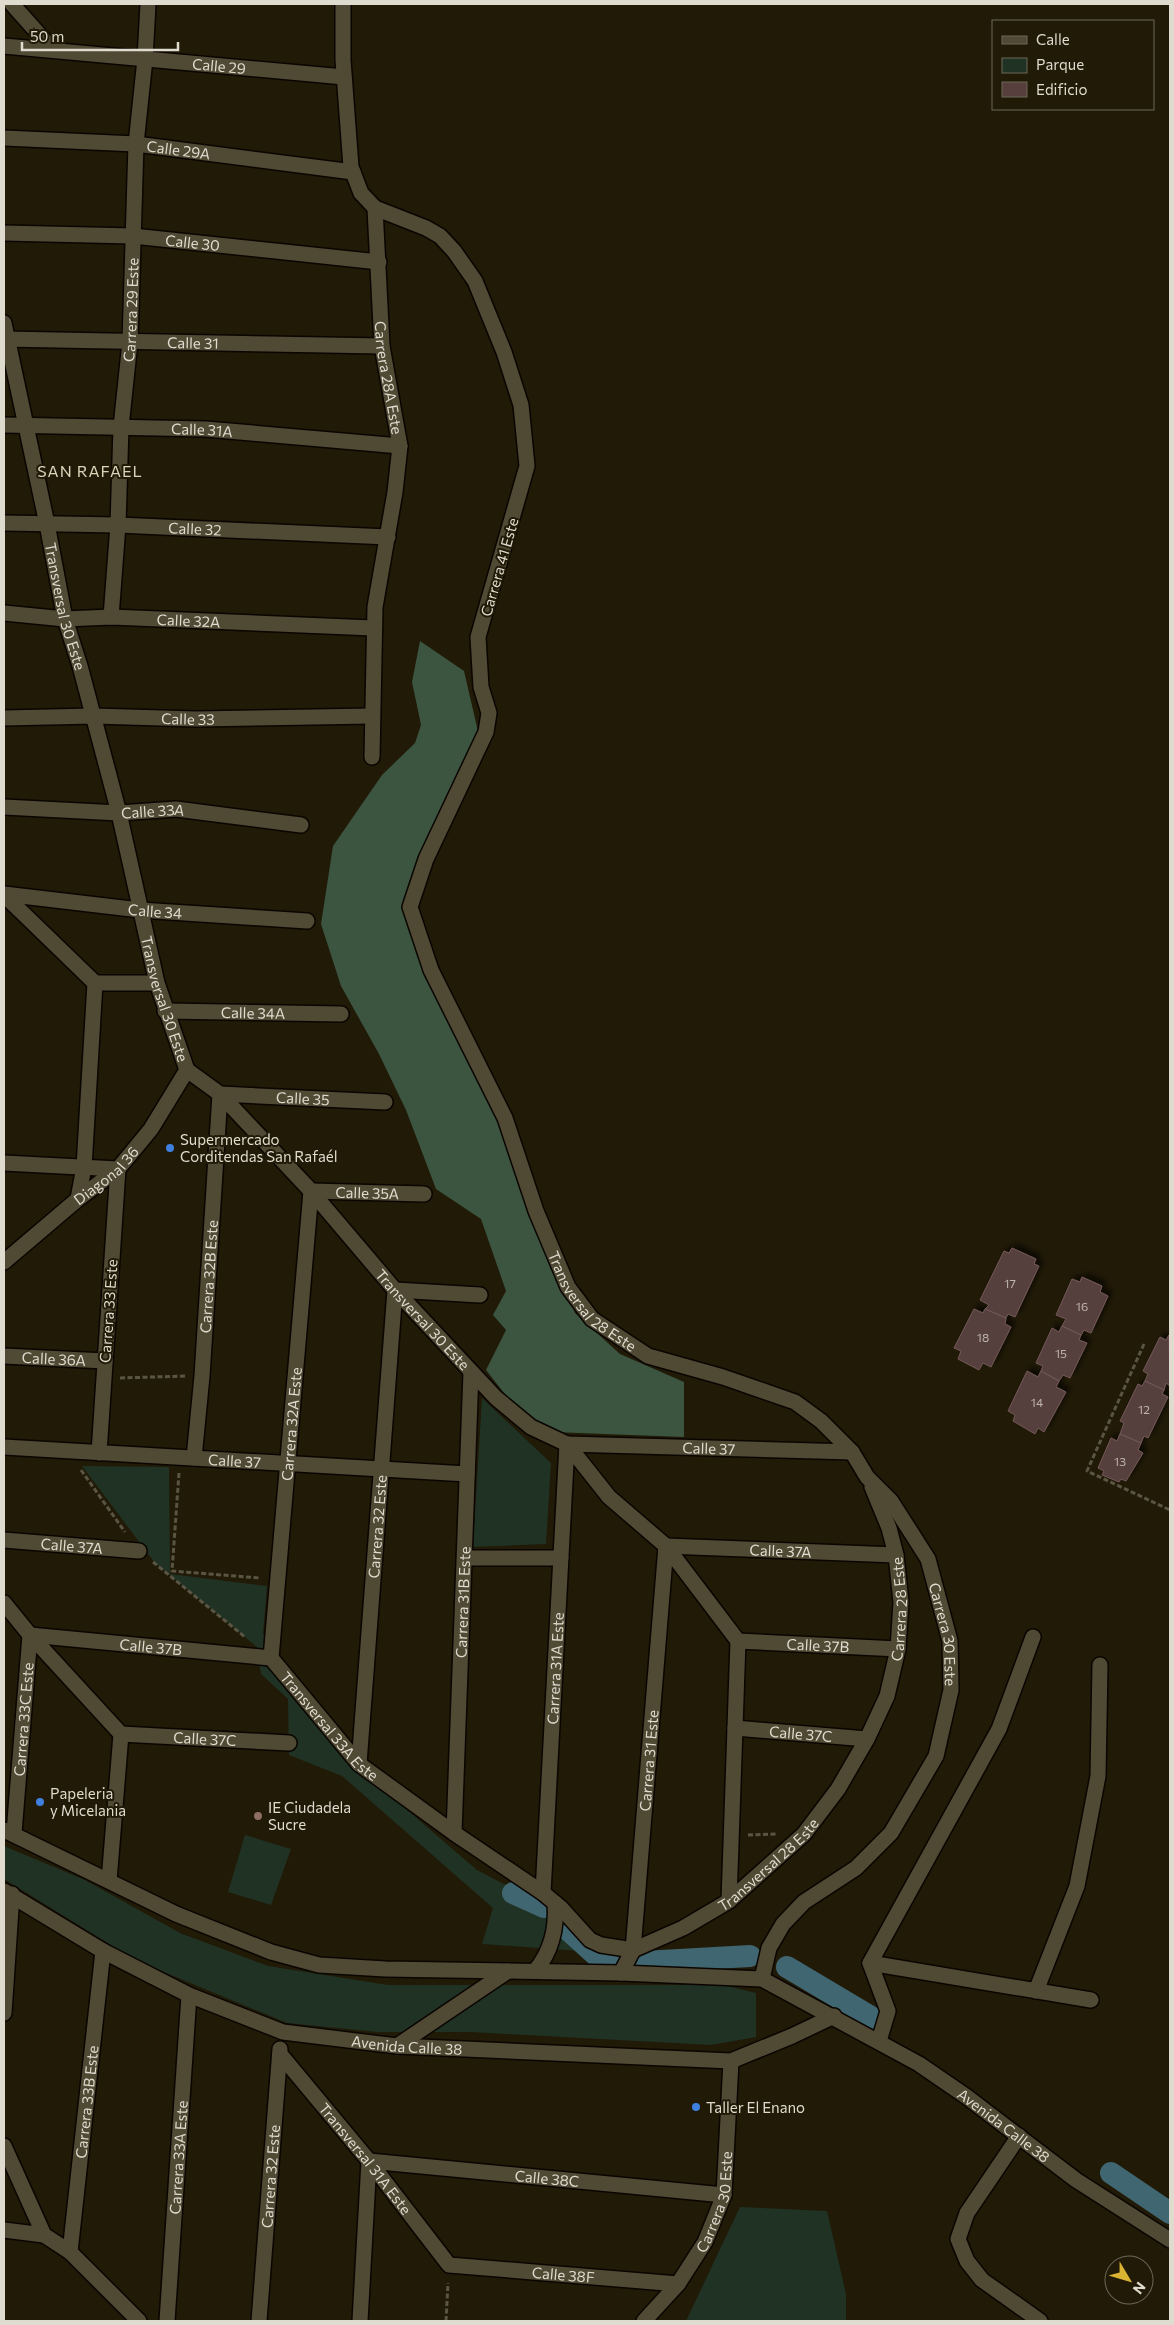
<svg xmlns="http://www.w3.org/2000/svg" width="1174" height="2325" font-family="Commissioner,sans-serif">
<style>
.green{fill:#203224}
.forest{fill:#3b5541}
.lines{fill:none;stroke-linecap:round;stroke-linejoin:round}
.canal{stroke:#406671;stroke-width:22}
.building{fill:#573f3e;stroke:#735958;filter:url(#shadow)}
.minor-casing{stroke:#0a0500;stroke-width:18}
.path{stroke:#5a5443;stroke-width:3;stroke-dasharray:5 2.5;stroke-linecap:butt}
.minor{stroke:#504934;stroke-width:15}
.shop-dot{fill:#3f7fe0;stroke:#211a07;stroke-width:2}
.education-dot{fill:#8d6e63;stroke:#211a07;stroke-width:2}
.labels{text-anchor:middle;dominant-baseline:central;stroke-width:4;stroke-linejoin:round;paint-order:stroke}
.number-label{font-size:12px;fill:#bdb4ab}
.street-label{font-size:15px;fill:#dfdbcf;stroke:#211a07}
.poi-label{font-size:15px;fill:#dfdbcf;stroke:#211a07;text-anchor:start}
.neighbourhood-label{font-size:16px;letter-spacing:1px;fill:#dcd4ba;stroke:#211a07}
</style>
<defs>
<filter id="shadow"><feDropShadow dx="4.5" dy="-4.5" stdDeviation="2.5" flood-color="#0009"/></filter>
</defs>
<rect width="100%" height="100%" fill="#211a07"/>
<g class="green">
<path d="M482,1398l69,65 -5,81 -73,3z"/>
<path d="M82,1466l87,1 1,107 97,12 -4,48 38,70 62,68 114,98 50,26 54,55 -99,-7 11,-36 -151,-132 -53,-21 -1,-56 -27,-25 -4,-27 -102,-84z"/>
<path d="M245,1835l46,14 -20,56 -43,-13z"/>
<path d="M4,1846l81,34 95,53 88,33 120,19h335l33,8v44l-45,8 -241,-13h-92l-91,-9 -152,-63 -131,-81z"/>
<path d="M740,2207l87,4 19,83v27h-160z"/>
</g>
<path class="forest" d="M420,641l44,30 16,69 -74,164 15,60 70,132 31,88 53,129 45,41 64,28v55l-132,-5 -30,-16 -36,-46 20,-40 -13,-15 13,-24 -25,-72 -45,-30 -30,-79 -27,-56 -38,-68 -20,-62 12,-78 49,-71 33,-32 6,-18 -9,-43z"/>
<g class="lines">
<g class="canal">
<path d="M513,1893l31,14"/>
<path d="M565,1927l32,29 18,5"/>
<path d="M644,1962l106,-6"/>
<path d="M787,1967l89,53"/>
<path d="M1111,2173l59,40"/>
</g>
</g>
<g class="building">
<path d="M1012,1248l24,11 -2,5 5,2 -24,51 -7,-3 -2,4 -21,-9 4,-4 -9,-5 24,-49 5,2z"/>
<path d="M1082,1277l20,9 -2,6 8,4 -17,37 -7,-3 -3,5 -19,-9 4,-7 -10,-4 16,-36 8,3z"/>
<path d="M974,1309l9,4 2,-4 21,9 -1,6 6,3 -20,40 -8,-4 -4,7 -21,-11 3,-8 -7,-3z"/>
<path d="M1062,1326l19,9 -2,5 8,3 -17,35 -7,-3 -4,6 -18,-10 2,-5 -7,-3 16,-35 7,4z"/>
<path d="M1169,1335l1,51 -4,-3 -2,7 -19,-9 3,-7 -5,-3 17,-34 6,3z"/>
<path d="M1027,1371l11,6 3,-6 18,10 -3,6 10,5 -22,40 -6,-4 -3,6 -22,-13 2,-6 -7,-4z"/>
<path d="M1145,1381l19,9 -2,4 6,3 -20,41 -4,-2 -3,7 -21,-9 4,-11 -4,-2 18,-37 4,2z"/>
<path d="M1120,1434l21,9 -3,7 5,3 -17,28 -5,-2 -2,3 -17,-7 2,-4 -6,-3 13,-30 6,3z"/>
</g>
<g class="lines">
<g class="minor-casing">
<g id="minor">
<path d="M12,4l41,46"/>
<path id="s1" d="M343,4v56l8,107 10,26 14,15 7,138 18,100 -5,46 -20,115 -3,150"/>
<path id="s2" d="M4,46l340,31"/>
<path id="s3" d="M4,138l132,6 217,28"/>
<path id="s4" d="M375,208l51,20 14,8 14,15 21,30 29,71 17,53 6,61 -49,171 3,50 8,26 -3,19 -60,127 -16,48 21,63 74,148 31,93 32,76 24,32 56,37 75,21 72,25 26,19 31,31 15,25 24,24 37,58 22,82 1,49 -15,66 -45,77 -35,35 -52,34 -21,22 -14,24 -7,31"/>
<path id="s5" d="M4,233l129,3 246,26"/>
<path id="s6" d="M4,323l43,201 18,95 15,47 39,147 38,170 30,87 33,24 91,97 84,99 101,108 35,29 36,17 42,53 57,49 72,95"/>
<path id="s7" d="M4,339l378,7"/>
<path id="s8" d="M4,425l202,4 194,17"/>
<path id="s9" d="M4,523l114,2 270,12"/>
<path id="s10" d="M4,613l61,6 46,-2 262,11"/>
<path id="s11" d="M111,617l7,-92 3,-98 9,-85 6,-198 9,-85 3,-55"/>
<path id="s12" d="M4,718l90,-2 102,3 176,-3"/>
<path id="s13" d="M4,807l115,6 57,-4 125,16"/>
<path id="s14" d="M4,894l136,16 167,11"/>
<path d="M4,895l91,88"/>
<path d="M95,983h62"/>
<path id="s15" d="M165,1011l176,3"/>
<path d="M4,1163l114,6 -19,284"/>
<path d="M78,1199l6,-32 11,-184"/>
<path id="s16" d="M4,1262l74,-63 40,-30 33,-40 36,-59"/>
<path id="s17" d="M4,1356l101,5"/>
<path id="s18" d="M567,1444l285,8"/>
<path id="s19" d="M4,1447l463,27"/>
<path id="s20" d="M194,1458l8,-82 18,-282 165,8"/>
<path id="s21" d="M4,1540l135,11"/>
<path d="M465,1558h96"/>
<path d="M4,1603l26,32 91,99"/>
<path id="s22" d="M738,1641l160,8"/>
<path id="s23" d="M271,1658l88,106 95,69 89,60 18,15 29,32 11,5 32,5 50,-22 46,-27 75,-67 34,-45 29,-50 20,-43 11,-47 3,-47 -5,-47 -7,-27 -17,-41"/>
<path id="s24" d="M271,1658l40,-467 113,3"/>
<path id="s25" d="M735,1728l132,11"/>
<path id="s26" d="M121,1734l168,9"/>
<path id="s27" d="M359,1764l36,-474 85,5"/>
<path id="s28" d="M4,1830l172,84 95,38 48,13 66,4 236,4 141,6 157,85 48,33 109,83 94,60"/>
<path id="s29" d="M14,1833l16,-198 241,23"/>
<path id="s30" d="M454,1833l17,-461"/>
<path d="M109,1881l12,-147"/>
<path id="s31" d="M4,1891l99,60 86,44 94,37 114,14 334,15 61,-25 42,-20"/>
<path id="s32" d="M543,1893l24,-449"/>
<path d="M729,1901l9,-260"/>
<path d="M870,1963l221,37"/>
<path d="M535,1971c16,-19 22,-43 20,-68"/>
<path id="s33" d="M621,1973l12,-23 33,-404 230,9"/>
<path d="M1036,1991l41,-105 21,-110 2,-111"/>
<path d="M4,2013l8,-119"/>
<path d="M879,2041l9,-30 -18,-48 129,-234 34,-92"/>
<path d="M397,2046l111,-75"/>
<path id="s34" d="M280,2054l89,107 80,104 229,19"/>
<path d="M1019,2136l-52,77 -9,26 9,22 15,19 58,41"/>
<path d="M4,2146l40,89 26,17 69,69"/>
<path d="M4,2230l40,5"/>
<path id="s35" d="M70,2252l33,-301"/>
<path id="s36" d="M167,2321l22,-326"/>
<path id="s37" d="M259,2321l21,-272"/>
<path id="s38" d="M360,2321l9,-160 355,34"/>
<path id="s39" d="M644,2321l34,-37 27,-42 19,-47 7,-134"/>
</g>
</g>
<g class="path">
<path d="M1144,1344l-57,127 83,39"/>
<path d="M120,1378l66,-2"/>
<path d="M81,1470l44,62"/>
<path d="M179,1473l-7,98 88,7"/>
<path d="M153,1562l92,75"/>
<path d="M748,1835l29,-1"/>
<path d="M446,2321l2,-38"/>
</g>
<use href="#minor" class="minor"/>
</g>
<g class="shop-dot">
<circle cx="170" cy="1148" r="5"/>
<circle cx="40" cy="1802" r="5"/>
<circle cx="696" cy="2107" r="5"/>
</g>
<circle class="education-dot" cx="258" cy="1816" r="5"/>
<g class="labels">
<g class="number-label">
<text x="1010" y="1283">17</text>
<text x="1082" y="1306">16</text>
<text x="983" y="1337">18</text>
<text x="1061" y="1353">15</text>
<text x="1037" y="1402">14</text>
<text x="1144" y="1409">12</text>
<text x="1120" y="1461">13</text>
</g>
<g class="street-label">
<text stroke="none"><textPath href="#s2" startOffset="216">Calle 29</textPath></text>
<text stroke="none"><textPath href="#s3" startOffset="175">Calle 29A</textPath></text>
<text stroke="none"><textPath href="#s5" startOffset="189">Calle 30</textPath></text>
<text stroke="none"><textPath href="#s11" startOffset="308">Carrera 29 Este</textPath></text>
<text stroke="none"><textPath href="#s7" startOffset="189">Calle 31</textPath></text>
<text stroke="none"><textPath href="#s1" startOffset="382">Carrera 28A Este</textPath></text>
<text stroke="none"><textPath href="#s8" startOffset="198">Calle 31A</textPath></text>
<text stroke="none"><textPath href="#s9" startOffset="191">Calle 32</textPath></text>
<text transform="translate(499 567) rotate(-74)">Carrera 41 Este</text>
<text stroke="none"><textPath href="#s6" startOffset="290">Transversal 30 Este</textPath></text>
<text stroke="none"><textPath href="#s10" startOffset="185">Calle 32A</textPath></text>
<text stroke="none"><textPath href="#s12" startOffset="184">Calle 33</textPath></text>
<text stroke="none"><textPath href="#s13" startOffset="149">Calle 33A</textPath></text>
<text stroke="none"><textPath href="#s14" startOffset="152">Calle 34</textPath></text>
<text stroke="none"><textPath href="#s6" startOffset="695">Transversal 30 Este</textPath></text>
<text stroke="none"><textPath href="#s15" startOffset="88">Calle 34A</textPath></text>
<text stroke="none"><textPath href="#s20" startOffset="448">Calle 35</textPath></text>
<text stroke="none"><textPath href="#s16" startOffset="134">Diagonal 36</textPath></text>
<text stroke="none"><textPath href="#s24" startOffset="525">Calle 35A</textPath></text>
<text stroke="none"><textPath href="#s20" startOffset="182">Carrera 32B Este</textPath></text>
<text stroke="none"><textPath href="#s4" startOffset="1226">Transversal 28 Este</textPath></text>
<text transform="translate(108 1311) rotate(-86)">Carrera 33 Este</text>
<text stroke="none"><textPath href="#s6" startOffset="1114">Transversal 30 Este</textPath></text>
<text stroke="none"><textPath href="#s17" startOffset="50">Calle 36A</textPath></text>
<text stroke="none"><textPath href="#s24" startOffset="235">Carrera 32A Este</textPath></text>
<text stroke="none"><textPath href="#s18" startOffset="142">Calle 37</textPath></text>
<text stroke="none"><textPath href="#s19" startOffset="231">Calle 37</textPath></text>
<text stroke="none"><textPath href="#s27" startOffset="238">Carrera 32 Este</textPath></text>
<text stroke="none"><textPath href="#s21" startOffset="68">Calle 37A</textPath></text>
<text stroke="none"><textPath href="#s33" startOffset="546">Calle 37A</textPath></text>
<text stroke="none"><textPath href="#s30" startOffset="231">Carrera 31B Este</textPath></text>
<text stroke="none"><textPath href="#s23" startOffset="932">Carrera 28 Este</textPath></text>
<text stroke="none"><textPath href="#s4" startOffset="1746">Carrera 30 Este</textPath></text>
<text stroke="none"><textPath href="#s22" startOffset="80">Calle 37B</textPath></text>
<text stroke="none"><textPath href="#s29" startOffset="320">Calle 37B</textPath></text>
<text stroke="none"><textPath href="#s32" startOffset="225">Carrera 31A Este</textPath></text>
<text stroke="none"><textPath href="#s29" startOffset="114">Carrera 33C Este</textPath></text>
<text stroke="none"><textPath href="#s23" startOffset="90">Transversal 33A Este</textPath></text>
<text stroke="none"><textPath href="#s25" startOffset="66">Calle 37C</textPath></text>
<text stroke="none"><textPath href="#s26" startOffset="84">Calle 37C</textPath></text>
<text stroke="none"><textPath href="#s33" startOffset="216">Carrera 31 Este</textPath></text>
<text stroke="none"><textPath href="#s23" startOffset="635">Transversal 28 Este</textPath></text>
<text stroke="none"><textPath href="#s31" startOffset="438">Avenida Calle 38</textPath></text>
<text stroke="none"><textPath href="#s35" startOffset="151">Carrera 33B Este</textPath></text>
<text stroke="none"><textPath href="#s28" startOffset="1070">Avenida Calle 38</textPath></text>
<text stroke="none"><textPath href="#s36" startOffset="164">Carrera 33A Este</textPath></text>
<text stroke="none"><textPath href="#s34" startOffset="135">Transversal 31A Este</textPath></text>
<text stroke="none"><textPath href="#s37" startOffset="145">Carrera 32 Este</textPath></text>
<text stroke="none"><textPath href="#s38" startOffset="339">Calle 38C</textPath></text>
<text stroke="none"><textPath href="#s39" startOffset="142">Carrera 30 Este</textPath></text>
<text stroke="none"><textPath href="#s34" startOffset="385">Calle 38F</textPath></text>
</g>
<g class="poi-label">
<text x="180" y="1139">Supermercado<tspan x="180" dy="17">Corditendas San Rafaél</tspan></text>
<text x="50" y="1793">Papeleria<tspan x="50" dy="17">y Micelania</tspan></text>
<text x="268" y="1807">IE Ciudadela<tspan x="268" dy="17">Sucre</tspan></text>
<text x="706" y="2107">Taller El Enano</text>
</g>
<g class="neighbourhood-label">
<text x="90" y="470">SAN RAFAEL</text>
</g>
</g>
<rect width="1174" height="2325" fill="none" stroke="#dfdbcf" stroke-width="10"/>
<rect x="992" y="20" width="162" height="90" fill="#211a07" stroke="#6d6757"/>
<rect x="1002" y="36" width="25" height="8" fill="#504934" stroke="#6d6757"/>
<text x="1036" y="45" font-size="15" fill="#dfdbcf">Calle</text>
<rect x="1002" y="58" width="25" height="15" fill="#203224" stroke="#6d6757"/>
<text x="1036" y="70" font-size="15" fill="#dfdbcf">Parque</text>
<rect x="1002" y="82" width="25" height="15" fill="#573f3e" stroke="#6d6757"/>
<text x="1036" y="95" font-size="15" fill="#dfdbcf">Edificio</text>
<g transform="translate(1129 2280) rotate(128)"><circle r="24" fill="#211a07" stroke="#6d6757"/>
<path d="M0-4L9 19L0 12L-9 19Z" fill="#dbb333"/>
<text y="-8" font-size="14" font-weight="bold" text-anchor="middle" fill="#dfdbcf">N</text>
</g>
<path d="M22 42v8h156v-8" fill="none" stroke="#dfdbcf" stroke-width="2.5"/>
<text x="30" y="42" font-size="15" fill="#dfdbcf" stroke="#211a07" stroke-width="4" paint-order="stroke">50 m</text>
</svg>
